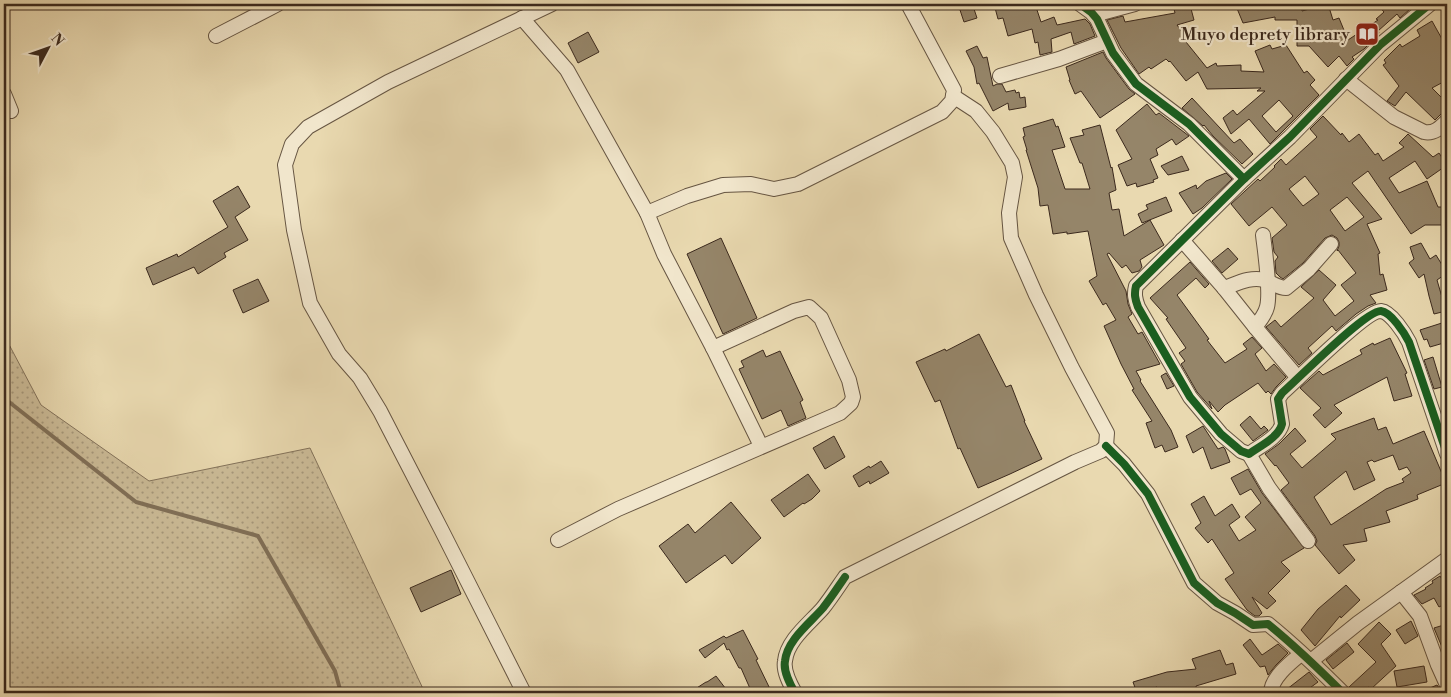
<svg xmlns="http://www.w3.org/2000/svg" width="1451" height="697" font-family="'Libre Bodoni',serif">
<style>
.grass{fill:url(#grass-dots);stroke:#83725a}
.lines{fill:none;stroke-linecap:round;stroke-linejoin:round}
.stream{stroke:#806f57;stroke-width:4}
.building{fill:#958569;stroke:#3b291d;fill-rule:evenodd}
.minor-casing{stroke:#665542;stroke-width:16}
.minor{stroke:#f1e6cc;stroke-width:14}
.cycleway-casing{stroke:#f1e6cc;stroke-width:11}
.cycleway{stroke:#1b5e20;stroke-width:8}
.labels{text-anchor:middle;dominant-baseline:central;stroke-width:4.5;stroke-linejoin:round;paint-order:stroke}
.poi-label{font-size:18px;fill:#3b291d;stroke:#f1e6cc;text-anchor:end}
</style>
<defs>
<pattern id="grass-dots" width="8" height="8" patternUnits="userSpaceOnUse" patternTransform="scale(1.25)"><rect width="8" height="8" fill="#cbbb97"/><path d="M2 2h.1M6 6h.1" fill="none" stroke="#a6987b" stroke-width="1.8" stroke-linecap="round"/></pattern>
</defs>
<rect width="100%" height="100%" fill="#e9d9b0"/>
<filter id="stains"><feTurbulence type="fractalNoise" baseFrequency=".004" numOctaves="4"/><feColorMatrix values="0 0 0 0 .2 0 0 0 0 .09 0 0 0 0 .02 0 0 0 .5 -.17"/></filter>
<radialGradient id="worn" r=".72"><stop offset=".6" stop-color="#630" stop-opacity="0"/><stop offset="1" stop-color="#630" stop-opacity=".3"/></radialGradient>
<path class="grass" d="M4,335l37,70 108,76 161,-33 115,245h-421z"/>
<g class="lines">
<path class="stream" d="M4,398l132,104 122,34 77,135 6,22"/>
</g>
<g class="building">
<path d="M994,4h41l6,18 13,-5 3,8 28,-6 5,5 5,12 -21,8 -3,-12 -20,7 1,13 -12,3 -2,-13 -3,1 -3,-14 -24,7 -5,-18 -5,1z"/>
<path d="M1249,4h9l1,5 28,-1v-3h15v6l26,-7 5,16 6,-2 9,22 30,-20 -2,-1 8,-7 -7,-8h31l-2,1 4,4 -10,9 -3,-4 -19,17 1,2 -10,6 2,3 -7,7 -12,8 2,2 -7,7 -8,-10 -11,11 -19,-21h-12v-26h-22v-3l-32,6 -7,-17z"/>
<path d="M1190,5l4,15 -17,5 11,15 -2,2 21,26 9,-5 1,3 24,-1v6l23,1 -9,-21 15,-6 2,4 14,-4 18,28 3,-2 8,9 -5,5 9,10 -49,49 -21,-25 -18,15 -8,-16 10,-8 4,5 28,-24h-8l4,-3 -54,1 -9,-17 -12,9 -16,-20 -1,1 -3,-3 -15,10 -2,-2 -10,7 -18,-26 -14,-28 16,-4 2,6 50,-9 -1,-4zM1279,100l14,16 -17,16 -14,-16z"/>
<path d="M973,6l4,12 -13,4 -4,-12z"/>
<path d="M1432,21l15,27v32l-15,8 15,15v9l-6,2 -6,6 -29,-28 -11,14 -8,-5 12,-15 -16,-21 3,-2 -2,-3 16,-16 2,3 18,-11 -3,-6z"/>
<path d="M588,32l11,20 -21,11 -10,-20z"/>
<path d="M977,46l6,12 4,-1 6,29 4,-2h5l4,8 9,-2 1,3 3,-1 1,6 5,-1 1,10 -17,3 -1,-7 -15,8 -14,-28 -2,1 -3,-17 -8,-16z"/>
<path d="M1103,52l3,6 23,31 6,5 -35,24 -19,-27 -6,3 -6,-14h1l-4,-13z"/>
<path d="M1192,98l42,45 6,-4 13,15 -11,10 -29,-28 -9,-11 -1,1 -21,-18z"/>
<path d="M1147,104l9,11 3,-2 30,23 -13,9 -4,-6 -16,10 2,6 -8,4 8,19 -5,2 1,2 -17,5 -1,-4 -9,3 -9,-21 14,-6 -16,-29z"/>
<path d="M1323,116l18,19 1,-2 7,9 10,-8 16,21 3,-2 5,8 21,-14 -5,-4 9,-9 25,23 6,-4 8,12 -20,14 -12,-18 -26,17 10,15 28,-12 11,26h6l1,18h-20l-14,9 -43,-63 -16,12 30,36 -15,5 13,29 -2,1 2,21 3,-1 4,16 -17,5 6,8 -8,3 -12,8 -20,17 -4,-5 -24,22 4,5 -13,12 -33,-38 9,-7 6,7 33,-29 -13,-11 18,-17 17,15 -13,15 12,16 19,-15 -13,-16 15,-12 -18,-23 -1,1 2,-5v-4l-2,-4 -5,-3 -7,3 -22,25 -20,16 -3,-2 -4,-4 -1,-12 3,-4 -4,-5 -2,-14 15,-13 -15,-18 -23,19 -18,-22 27,-25 2,2 15,-14 -1,-1 7,-7 5,6 31,-28 -7,-8zM1305,176l14,18 -16,12 -14,-17zM1347,197l17,20 -19,14 -15,-21z"/>
<path d="M1053,119l3,8 2,-1 7,21 -13,3 13,39h25l-8,-26h-2l-10,-25 14,-3 -2,-5 18,-5 11,43 1,-1 4,23 -7,3 3,17 7,-1 5,27 26,-16 14,25 -24,15 2,7 -3,4 -7,2 -6,-8 -4,3 -13,-15 -2,1 19,37 2,13 4,10 -4,3 10,17 4,-2 18,32 -24,7 5,9 -1,1 31,49 7,17 -13,5 -3,-7 -7,3 -9,-25 6,-2 -20,-31 2,-1 -13,-25 -17,-38 12,-6 -10,-17 -3,2 -14,-24 8,-5 -9,-45 -21,3v-2l-14,2 -5,-29 -8,1 -2,-18 -12,-38h1l-4,-13 2,-1 -2,-8z"/>
<path d="M1182,156l7,14 -21,5 -7,-9z"/>
<path d="M1226,173l6,6 -30,29 -9,6 -14,-21 17,-8 1,4 9,-8z"/>
<path d="M238,186l12,21 -15,10 13,23 -24,13 2,4 -28,17 -4,-7 -41,18 -7,-17 31,-14 1,3 50,-30 -15,-26z"/>
<path d="M1166,197l6,14 -30,12 -4,-9 10,-5 -2,-4z"/>
<path d="M721,238l36,80 -34,16 -36,-80z"/>
<path d="M1421,243l9,16 6,-4 11,18 -10,7 9,31 -12,3 -5,-18 -5,-22 -5,4 -10,-15 5,-4 -4,-12z"/>
<path d="M1228,248l10,11 -16,14 -10,-12z"/>
<path d="M1190,262l19,22 -4,4 -9,-10 -19,17 32,44 -2,1 18,23 22,-14 -4,-5 9,-7 10,11 -7,6 11,17 8,-7 12,13 -10,10 -5,7 -3,-3 -2,2 -8,-10 -33,22 -7,7 -9,-11 3,8 -15,-17 -16,-28 4,-3 -6,-8 7,-5 -20,-29 2,-1 -18,-20z"/>
<path d="M258,279l11,22 -26,12 -10,-23z"/>
<path d="M1445,322l2,6v14l-17,5 -3,-8 -3,1 -4,-10z"/>
<path d="M979,334l27,53 5,-2 14,36h-1l18,38 -32,15 -32,14 -18,-40 -2,1 -18,-49 -5,2 -19,-40 29,-13 1,2z"/>
<path d="M1390,338l17,35 -2,1 7,22 -18,5 -7,-24 -53,28 8,8 -17,15 -12,-13 8,-7 -21,-20 19,-17 4,4 39,-21 -2,-4 13,-7 1,2z"/>
<path d="M763,350l3,7 14,-6 23,49 -3,2 6,16 -18,8 -7,-16 -19,9 -23,-50 5,-2 -3,-6z"/>
<path d="M1433,357l9,30 -8,2 -10,-29z"/>
<path d="M1166,373l8,13 -7,3 -6,-13z"/>
<path d="M1250,416l11,13 3,-3 4,4 -15,11 -13,-16z"/>
<path d="M1374,418l4,12 8,-3 7,17 31,-13 22,52 -29,12 1,4 -32,12 4,11 -26,7 3,12 -24,4 12,15 -16,14 -24,-29 2,-4 -2,-5 -34,-46 8,-7 -13,-18 -1,1 -10,-12 14,-10 16,-16 11,13 -16,13 12,14 34,-29 -5,-5zM1393,455l6,15 8,-3 4,6 -9,6 2,3 -18,7 -55,36 -17,-28 32,-26 8,19 21,-10 -8,-18 5,-2 2,2z"/>
<path d="M1203,426l15,23 5,-2 2,2 5,13 -19,7 -8,-22 -10,6 -7,-17z"/>
<path d="M834,436l11,21 -20,12 -12,-21z"/>
<path d="M881,461l8,12 -19,11 -1,-3 -10,6 -6,-11 16,-10 1,2z"/>
<path d="M1248,469l14,24 42,55 -23,14 9,9 -22,22 8,8 -9,8 -15,-12 10,16 -3,3h-4l-8,-6 -22,-31 9,-6 -22,-34 -4,4 -13,-15 6,-5 -10,-19 13,-8 11,20 17,-12 8,13 -11,8 10,16 17,-11 -11,-13 16,-14 -10,-14 -11,6 -9,-17z"/>
<path d="M808,474l12,17 -8,8 -8,5 -1,-1 -19,14 -13,-17z"/>
<path d="M731,502l30,36 -29,26 -7,-9 -39,28 -27,-37 29,-22 7,9z"/>
<path d="M451,570l10,24 -40,18 -11,-24z"/>
<path d="M1440,576l7,11 -3,2 3,7v7l-8,4 -5,-9 -12,6 -8,-9 12,-6 -1,-1 8,-5 -1,-2z"/>
<path d="M1346,585l14,15 -19,18 -1,-2 -25,30 -14,-16 17,-21z"/>
<path d="M1411,621l7,15 -13,8 -9,-14z"/>
<path d="M1379,622l12,12 -10,10 15,22 -25,23 -2,-2 -9,6h-8l-3,-6 27,-25 -18,-18z"/>
<path d="M1447,624v35l-13,-31z"/>
<path d="M743,630l15,29 -2,1 16,33h-20l-11,-25h-2l-10,-19 -2,1 -3,-7 -19,15 -6,-8 25,-14 2,2z"/>
<path d="M1250,639l12,16 16,-11 10,9 -12,12 -8,10 -3,-9 -5,1 -17,-22z"/>
<path d="M1347,643l7,9 -21,17 -7,-9z"/>
<path d="M1220,650l6,15 7,-2 3,11 -40,12 1,7h-39l-1,-6 -20,6 -4,-11 34,-10 29,-3 -4,-10z"/>
<path d="M1424,666l3,16 -30,5 -3,-16z"/>
<path d="M1309,672l9,10 -15,11h-21z"/>
<path d="M716,676l13,17h-40l17,-11h1z"/>
<path d="M1437,685l5,7 3,1h-27z"/>
</g>
<g class="lines">
<g class="minor-casing">
<g id="minor">
<path d="M1080,4l11,8 6,7 16,34 23,31 53,40 55,55"/>
<path d="M1430,4l-50,41 -90,92 -46,42 -108,107c-2,8 -1,13 2,21l52,90 31,37 20,17 8,3c11,-8 30,-17 33,-30l-4,-25 4,-6c15,-13 84,-83 99,-82 10,1 24,23 28,31l38,112"/>
<path d="M1094,15l41,-11"/>
<path d="M522,18l45,52 80,143 17,41 49,94 48,98"/>
<path d="M216,36l62,-32"/>
<path d="M1000,76l59,-17 48,-18"/>
<path d="M1346,79l48,38 30,15c10,2 16,-4 23,-11"/>
<path d="M4,94l7,17"/>
<path d="M647,213l40,-17 36,-11 28,-1 23,5 24,-5 144,-72 10,-11 2,-11 -46,-86"/>
<path d="M1182,240l42,48 31,39 43,51"/>
<path d="M1224,288c12,-4 27,-12 40,-8 7,2 14,8 22,8l23,-19 22,-25"/>
<path d="M1255,327c5,-6 10,-12 12,-20 4,-16 -2,-55 -4,-72"/>
<path d="M1106,446l18,18 24,30 46,89 23,20 18,10 18,12 15,-1c27,22 51,45 75,69"/>
<path d="M1249,454l20,34 39,53"/>
<path d="M558,540l60,-31 222,-96 11,-10 2,-6 -4,-17 -28,-62 -12,-11 -15,4 -81,37"/>
<path d="M1401,592l19,24 18,49 9,20"/>
<path d="M1311,661l47,-38 89,-64"/>
<path d="M524,693l-82,-162 -62,-120 -20,-33 -21,-24 -29,-51 -16,-73 -9,-65 7,-21 16,-17 80,-45 164,-78"/>
<path d="M795,693c-5,-9 -12,-22 -10,-32 2,-21 25,-38 38,-53 8,-10 15,-21 22,-31l230,-115 26,-11 5,-5 1,-13 -35,-65 -36,-73 -25,-57 -2,-25 6,-36 -3,-14 -19,-31 -17,-21 -23,-15"/>
<path d="M1271,693c0,-15 19,-30 30,-39"/>
</g>
</g>
<use href="#minor" class="minor"/>
<g class="cycleway-casing">
<g id="cycleway">
<path d="M1080,4l11,8 6,7 16,34 23,31 53,40 55,55"/>
<path d="M1430,4l-50,41 -90,92 -46,42 -108,107c-2,8 -1,13 2,21l52,90 31,37 20,17 8,3c11,-8 30,-17 33,-30l-4,-25 4,-6c15,-13 84,-83 99,-82 10,1 24,23 28,31l38,112"/>
<path d="M1106,446l18,18 24,30 46,89 23,20 18,10 18,12 15,-1c27,22 51,45 75,69"/>
<path d="M795,693c-5,-9 -12,-22 -10,-32 2,-21 25,-38 38,-53 8,-10 15,-21 22,-31"/>
</g>
</g>
<use href="#cycleway" class="cycleway"/>
</g>
<defs>
<g id="library-square" transform="scale(1.25)"><rect x="-9" y="-9" width="18" height="18" rx="4" fill="#8f2418" stroke="#f1e6cc"/><path d="M-6-4Q-3-5.5-.7-3.5V5Q-3 3-6 4ZM6-4Q3-5.5 .7-3.5V5Q3 3 6 4Z" fill="#fff"/></g>
</defs>
<g fill-rule="evenodd">
<use href="#library-square" x="1367" y="34"/>
</g>
<g class="labels">
<g class="poi-label">
<text x="1350" y="34">Muyo deprety library</text>
</g>
</g>
<rect width="1451" height="697" fill="none" stroke="#e9d9b0" stroke-width="20"/>
<rect x="5" y="5" width="1441" height="687" fill="none" stroke="#3b291d" stroke-width="2.5"/>
<rect x="10" y="10" width="1431" height="677" fill="none" stroke="#3b291d"/>
<g transform="translate(48 48) rotate(49)" stroke="#f1e6cc" stroke-width="4" paint-order="stroke">
<path d="M0-4L9 19L0 12L-9 19Z" fill="#3b291d"/>
<text y="-8" font-size="14" font-weight="bold" text-anchor="middle" fill="#3b291d">N</text>
</g>
<rect width="100%" height="100%" filter="url(#stains)"/>
<rect width="100%" height="100%" fill="url(#worn)"/>
</svg>
